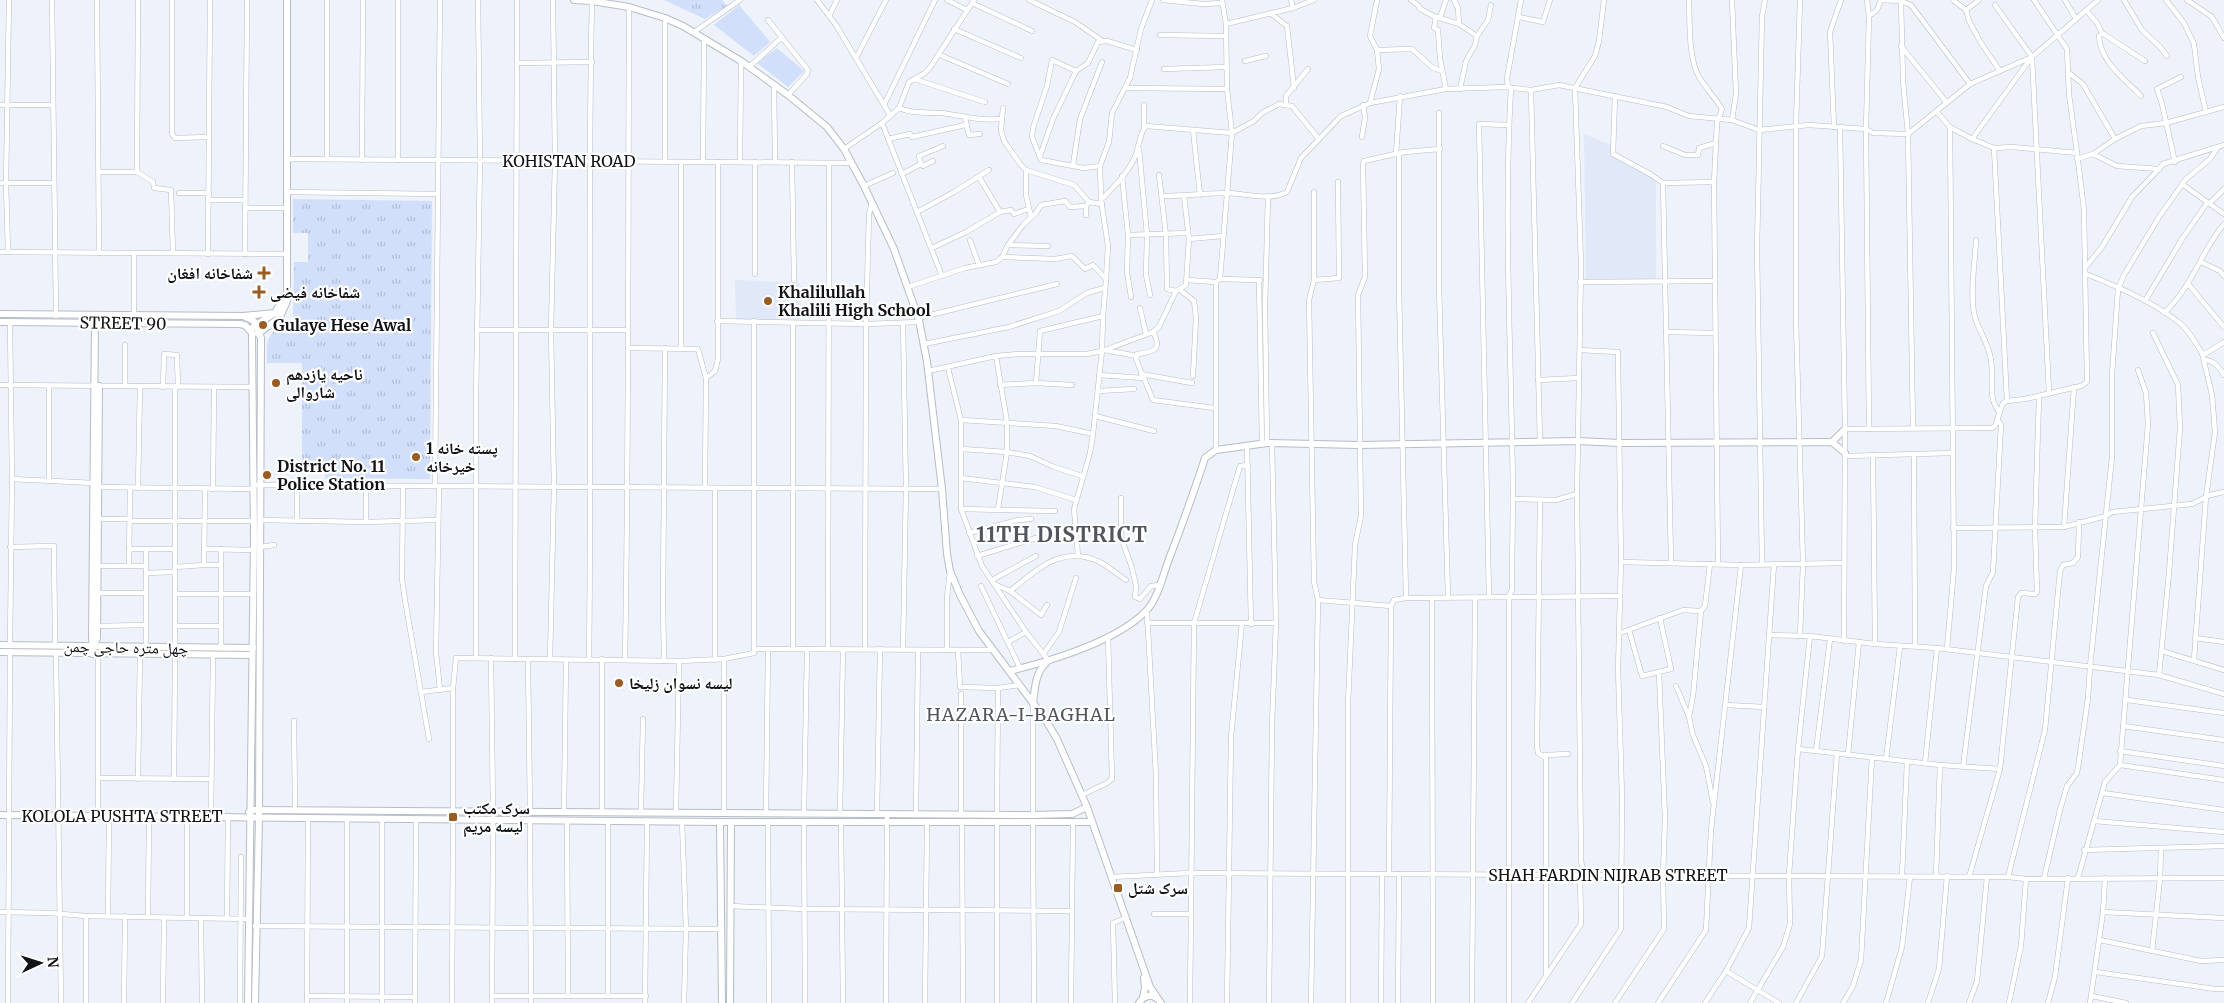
<svg xmlns="http://www.w3.org/2000/svg" width="2224" height="1003" font-family="Merriweather,'Noto Naskh Arabic',serif">
<style>
.built{fill:#e1e8f8}
.park{fill:url(#park-tufts)}
.garden{fill:#d2dffb}
.lines{fill:none;stroke-linecap:round;stroke-linejoin:round}
.street-casing{stroke:#b8bcc5;stroke-width:5.5}
.secondary-casing{stroke:#b8bcc5;stroke-width:8}
.street{stroke:#fff;stroke-width:4.5}
.secondary{stroke:#fff;stroke-width:6}
.poi-dot{fill:#9a5c22;stroke:#fff;stroke-width:2}
.labels{text-anchor:middle;dominant-baseline:central;stroke-width:4.5;stroke-linejoin:round;paint-order:stroke}
.street-label{font-size:16px;fill:#111216;stroke:#fff}
.poi-label{font-size:16px;font-weight:bold;fill:#111216;stroke:#fff;text-anchor:start}
.neighbourhood-label{font-size:18px;letter-spacing:1px;fill:#52555d;stroke:#fff}
.district-label{font-size:21px;font-weight:bold;letter-spacing:1px;fill:#52555d;stroke:#fff}
</style>
<defs>
<pattern id="park-tufts" width="24" height="20" patternUnits="userSpaceOnUse" patternTransform="scale(1.25)"><rect width="24" height="20" fill="#d2dffb"/><path d="M3 7l-1-3M5 7V3M7 7l1-3M15 17l-1-3M17 17v-4M19 17l1-3" fill="none" stroke="#b3bed6"/></pattern>
</defs>
<rect width="100%" height="100%" fill="#edf2fb"/>
<g class="built">
<path d="M1584,134l27,11v8l45,26v101l-70,-1z"/>
<path d="M735,280l65,3v37l-64,-1z"/>
</g>
<g class="park">
<path d="M664,0h58l5,6 -22,13z"/>
<path d="M293,199l139,2 -2,278 -105,-1v-16l-23,-1v-98h-35c0,-14 -2,-25 9,-34h17l1,-67h14v-29h-15z"/>
</g>
<g class="garden">
<path d="M739,5l31,37 -16,14 -40,-31z"/>
<path d="M777,48l27,23 -16,16 -31,-24z"/>
</g>
<g class="lines">
<g class="street-casing">
<g id="street">
<path d="M52,0l4,316"/>
<path d="M97,0l2,253"/>
<path d="M172,0v134l3,4 34,-1"/>
<path d="M817,0l19,25 48,80"/>
<path d="M947,0l20,10"/>
<path d="M1029,0l46,22 26,18"/>
<path d="M1163,0l40,4 19,-1"/>
<path d="M1291,0l2,8"/>
<path d="M1411,0l8,6v2l14,8 26,8"/>
<path d="M1454,0l4,8 1,16 18,12"/>
<path d="M1689,0c1,22 -1,57 10,77 7,11 16,21 23,32l-5,14 -3,59 4,382"/>
<path d="M1732,0l4,94 -4,26"/>
<path d="M1867,0l2,16 -3,113 3,300"/>
<path d="M1881,0l20,1 10,4 59,79"/>
<path d="M1953,0l13,10 3,11 12,22 19,28"/>
<path d="M2034,0l33,49 2,45 8,59"/>
<path d="M2065,0l11,19"/>
<path d="M2124,0l18,30 18,17 7,9"/>
<path d="M2166,0l18,23 10,21 4,33 8,35"/>
<path d="M2187,0l25,17 12,21"/>
<path d="M1901,1l2,80 5,53 5,294"/>
<path d="M972,3l60,28"/>
<path d="M1995,5l37,52 17,335"/>
<path d="M1966,10l13,-10"/>
<path d="M2086,10l11,13 5,10 43,28"/>
<path d="M1270,13l17,13 7,62"/>
<path d="M829,16l8,-16"/>
<path d="M1869,16l8,-6 4,-10"/>
<path d="M1436,17l-2,11 4,2 2,29 6,30"/>
<path d="M1519,17l24,5 7,-22"/>
<path d="M1440,18l6,-18"/>
<path d="M768,20l40,50 -1,4 -19,21"/>
<path d="M1226,24l67,-16 21,-8"/>
<path d="M954,29l67,29"/>
<path d="M694,32l46,-32"/>
<path d="M2102,33l-3,3c1,26 26,43 42,60"/>
<path d="M1160,35l65,1"/>
<path d="M1901,46l46,57"/>
<path d="M1377,50l35,-1 21,19 9,3"/>
<path d="M940,55l68,29"/>
<path d="M856,58l30,-58"/>
<path d="M1245,61l21,-5"/>
<path d="M518,63l74,-1"/>
<path d="M749,67l32,-29"/>
<path d="M1164,69l62,-2"/>
<path d="M1076,71l-24,-11 -5,26 -14,42 -1,9 9,23 43,8 16,-2"/>
<path d="M2070,74l13,10 32,55"/>
<path d="M914,79l71,23"/>
<path d="M774,85l1,77"/>
<path d="M1508,87l-1,-9 14,-78"/>
<path d="M1125,88l102,1"/>
<path d="M1460,89l6,-28 9,-16 2,-9 11,-16 3,-15"/>
<path d="M1531,90l9,352"/>
<path d="M1615,96l-2,58 37,20 13,9 51,-1"/>
<path d="M1370,103l9,-34 -2,-19 -7,-14 7,-36"/>
<path d="M0,105h52"/>
<path d="M1144,105v22"/>
<path d="M1286,105v-9l22,-27"/>
<path d="M899,108c13,6 29,4 43,5 22,3 36,8 60,6"/>
<path d="M1003,108l-2,22 3,11 17,24 5,5 48,15 15,17 13,2"/>
<path d="M1439,113v174l9,310"/>
<path d="M890,115l-6,-10 51,-105"/>
<path d="M965,118l4,17 11,-1"/>
<path d="M882,123l60,153"/>
<path d="M1834,127l-4,-95 11,-32"/>
<path d="M1840,127l5,302 -1,212"/>
<path d="M1193,130l7,65"/>
<path d="M1362,137l3,-20 -2,-12"/>
<path d="M888,139l22,-5 2,3 53,-12"/>
<path d="M1972,139l59,-81"/>
<path d="M1663,146l22,9h13l1,-7 17,-5"/>
<path d="M1994,148l13,253"/>
<path d="M844,149l38,-26 17,-15 10,-26 16,-9 6,-7 43,-66"/>
<path d="M1139,149l8,86 -1,40 4,20"/>
<path d="M1396,154l4,-58"/>
<path d="M1399,154v135l7,309"/>
<path d="M2093,154l22,-15 26,-13 25,-3 58,-16"/>
<path d="M1040,156l13,-37 23,-48 12,-8 10,-21 9,-1 30,9"/>
<path d="M286,159l565,4"/>
<path d="M327,159v-159"/>
<path d="M2077,159l16,-5 24,12 42,3 4,-5 61,-19"/>
<path d="M362,160l1,-160"/>
<path d="M398,160v-160"/>
<path d="M665,161v-143"/>
<path d="M703,162l1,-124"/>
<path d="M740,162l1,-101"/>
<path d="M755,162v112"/>
<path d="M792,162l2,118"/>
<path d="M2175,162l-13,-58 -5,-15 24,-12"/>
<path d="M921,164l-2,-8 24,-10"/>
<path d="M1073,165l7,-46 22,-57"/>
<path d="M1026,170v25l5,22"/>
<path d="M99,172h38l16,10 1,6 17,2 2,63"/>
<path d="M137,172l1,-172"/>
<path d="M902,174l19,-10 2,2 10,-5"/>
<path d="M1159,175l7,60 1,54 9,2"/>
<path d="M1122,176l6,59"/>
<path d="M979,177l21,35"/>
<path d="M0,183h54"/>
<path d="M1663,183l8,379"/>
<path d="M2182,184l42,30"/>
<path d="M864,186l29,-13"/>
<path d="M286,192l152,2"/>
<path d="M179,193h30"/>
<path d="M1162,196c22,0 45,-3 67,-3 18,1 41,8 58,-1l14,-34 40,-42 29,-13 76,-14 59,-2 26,3 28,-5 108,22 22,9 43,4 27,10 50,-5 57,4 7,4 35,1 62,-50 62,-27 66,-57"/>
<path d="M208,200h37"/>
<path d="M1101,200c12,-12 25,-25 33,-41 5,-9 5,-26 12,-33l86,7 22,-12 8,-8 17,-9 13,2 26,32"/>
<path d="M2210,203l14,-14"/>
<path d="M245,208h41"/>
<path d="M917,212l37,-20 35,-22"/>
<path d="M1086,215v-9"/>
<path d="M1189,239l34,-3"/>
<path d="M970,240l9,25"/>
<path d="M1976,240c-1,22 -6,51 -2,73 3,16 15,30 17,47 3,19 -4,36 8,52"/>
<path d="M1008,245l40,1"/>
<path d="M932,248l34,-16 34,-20 11,-2 3,4 14,-5"/>
<path d="M0,252l286,2"/>
<path d="M8,252l-2,-69 3,-183"/>
<path d="M208,254l2,-254"/>
<path d="M245,254l2,-254"/>
<path d="M1002,257l53,2 17,-3 13,13 8,-4 13,14"/>
<path d="M2201,262l19,9 4,5"/>
<path d="M2085,268l17,-21 30,-50 27,-28"/>
<path d="M2086,274c28,11 73,31 96,51 8,7 14,19 20,28l3,1 19,-12"/>
<path d="M1220,279l40,1"/>
<path d="M1187,280l29,2"/>
<path d="M1259,280l3,164"/>
<path d="M1314,280l25,-2 -1,-96"/>
<path d="M1580,282l134,-1"/>
<path d="M2189,285l35,42"/>
<path d="M908,287l57,-19 31,-6 6,-5 6,-12 15,-20 13,-12 5,-8 24,-4 5,6 16,-1 3,-4"/>
<path d="M1180,290l14,11 2,17 -3,58"/>
<path d="M1131,297l-4,-25 1,-37 60,-2"/>
<path d="M2145,301l37,-62 25,-36"/>
<path d="M1140,308l6,26"/>
<path d="M2164,313c29,-27 36,-60 60,-89"/>
<path d="M134,314v-61"/>
<path d="M918,318l139,-34"/>
<path d="M717,321l149,3 53,-2"/>
<path d="M793,323v326"/>
<path d="M903,323l3,165 -3,161"/>
<path d="M477,330h150"/>
<path d="M1153,332c10,18 0,20 -16,22l-1,5 17,41 61,8"/>
<path d="M1666,332l49,1"/>
<path d="M2153,333l25,52 2,43 -11,145 -10,102"/>
<path d="M924,344l85,-17 50,-16 28,-18 17,-5"/>
<path d="M628,348l70,1 8,29 -1,109"/>
<path d="M681,348v-186"/>
<path d="M1104,350l33,6"/>
<path d="M996,356l11,66v30l-9,57"/>
<path d="M2204,360c10,0 15,7 20,15"/>
<path d="M948,368l13,52v89l21,57 44,66 23,29"/>
<path d="M928,371l68,-15 23,-2h68l15,-3 51,-19 6,-5 17,-36 10,-6 3,-46 -5,-43"/>
<path d="M1141,374l51,9"/>
<path d="M1099,375l44,3"/>
<path d="M706,378l9,-7 3,-12v-197"/>
<path d="M1538,380l41,-2"/>
<path d="M1036,383l4,-52 63,-15"/>
<path d="M0,385l253,2"/>
<path d="M1000,385l36,-2 36,2"/>
<path d="M125,386v-41"/>
<path d="M163,387l1,-33 13,1 1,32"/>
<path d="M1098,391l36,-2"/>
<path d="M1095,416l59,15"/>
<path d="M961,420l95,6 37,8"/>
<path d="M1845,429l147,-1 3,-2 8,-23 4,-2 18,-2 56,-13 6,-4 -3,-172 -7,-57 -65,-6 -18,1 -22,-9 -22,-12 -13,-15"/>
<path d="M1267,443l-2,-137 3,-109"/>
<path d="M1247,445l4,179"/>
<path d="M962,449l45,3 23,4 24,11 28,9"/>
<path d="M1216,450v-168l4,-3 12,-146 -5,-44 -1,-65 -4,-24"/>
<path d="M1914,454l1,192"/>
<path d="M1873,455l2,189"/>
<path d="M1845,456l107,-3"/>
<path d="M961,478l74,9 41,13"/>
<path d="M12,479l82,4"/>
<path d="M49,480v-94"/>
<path d="M254,485l688,4"/>
<path d="M297,486v34"/>
<path d="M366,486v36"/>
<path d="M403,486l-1,93 3,21 24,139"/>
<path d="M435,486l5,-486"/>
<path d="M439,486l-3,166 4,38"/>
<path d="M99,487l155,2"/>
<path d="M138,488l2,-102"/>
<path d="M715,488v172"/>
<path d="M205,489l-1,76h17"/>
<path d="M213,489l1,-102"/>
<path d="M1121,498v39l11,31 4,18 -1,11 5,2 11,-13 9,-1"/>
<path d="M1513,499l43,1 21,-6"/>
<path d="M1540,500l-3,246 1,7 8,5v218"/>
<path d="M961,509l94,2"/>
<path d="M98,519h32"/>
<path d="M260,520l106,2 71,-2"/>
<path d="M130,521h74"/>
<path d="M209,521h45"/>
<path d="M2064,527l10,-140"/>
<path d="M1953,528l111,-1 42,-11 6,-4 80,-8 18,-9 14,-3"/>
<path d="M969,533l49,-13 13,-1"/>
<path d="M10,547l44,-1 1,100"/>
<path d="M260,547l14,-2"/>
<path d="M129,549h17v17"/>
<path d="M146,549h29"/>
<path d="M204,549l50,1"/>
<path d="M977,556l59,-18"/>
<path d="M1078,556l-4,-47 16,-56 3,-19 9,-83 1,-35 3,-37 2,-33 -7,-46 -1,-34 9,-24 3,-29 18,-35 11,-49 11,-29"/>
<path d="M1621,562l120,3 103,-2"/>
<path d="M1762,564l-5,-315 5,-233 3,-16"/>
<path d="M129,565l1,-77"/>
<path d="M97,566h49v81"/>
<path d="M175,567l29,-2"/>
<path d="M146,573l29,-1"/>
<path d="M992,580l44,-24"/>
<path d="M994,584l16,7 31,24 6,-10"/>
<path d="M981,586l39,82"/>
<path d="M1010,591c28,-22 52,-47 90,-29 9,5 17,12 26,18"/>
<path d="M97,593h49"/>
<path d="M175,594h78"/>
<path d="M1489,597l-10,-473 30,1"/>
<path d="M1432,598l1,405"/>
<path d="M1318,600l73,6"/>
<path d="M1147,611l9,165 1,98"/>
<path d="M1147,623h129"/>
<path d="M96,626l50,-1"/>
<path d="M175,626h46"/>
<path d="M1629,630l13,46 29,-7 -11,-51"/>
<path d="M1620,633l63,-23 18,1"/>
<path d="M1769,635l41,1 65,8 62,4 222,27 65,19"/>
<path d="M1800,636l3,-72 -7,-244v-195l4,-125"/>
<path d="M2195,638l29,4"/>
<path d="M1008,642l18,-10"/>
<path d="M10,646l2,-167 -2,-157"/>
<path d="M175,647v-260"/>
<path d="M221,647v-98"/>
<path d="M754,649v-328"/>
<path d="M828,649l1,-486"/>
<path d="M865,649l1,-325 3,-110 3,-12"/>
<path d="M1947,649l7,-81 -4,-441"/>
<path d="M947,650v-53l3,-25"/>
<path d="M958,650l2,37 38,1 22,-3"/>
<path d="M2162,651l62,19"/>
<path d="M56,653l5,350"/>
<path d="M1044,653l15,-21 17,-54"/>
<path d="M476,658v-259l4,-239 -2,-160"/>
<path d="M491,658l2,152"/>
<path d="M515,659l2,-659"/>
<path d="M528,659l2,152"/>
<path d="M550,659l4,-172 -3,-157 4,-169 -2,-161"/>
<path d="M589,659c3,-219 -2,-439 3,-659"/>
<path d="M724,659v153"/>
<path d="M625,660c4,-218 3,-435 4,-653"/>
<path d="M2194,660l12,-163 9,-65 -3,-37 -10,-42"/>
<path d="M664,661l-1,-58 2,-255"/>
<path d="M1676,686l13,31 4,18 13,31 7,36"/>
<path d="M421,692l32,-4"/>
<path d="M961,694v119"/>
<path d="M2127,700l97,13"/>
<path d="M1033,705v110"/>
<path d="M1726,705l38,2"/>
<path d="M1689,717l4,-21 8,-85 4,-5 5,-42"/>
<path d="M294,721l1,89"/>
<path d="M2123,726l101,14"/>
<path d="M1798,749l142,16 60,4"/>
<path d="M1816,751l14,-112"/>
<path d="M2120,751l104,15"/>
<path d="M1544,755l24,-1"/>
<path d="M1848,755l11,-113"/>
<path d="M1886,759l14,-113"/>
<path d="M1925,763l12,-115"/>
<path d="M2120,765l104,15"/>
<path d="M1963,767l23,-181 7,-14 8,-147 -4,-6"/>
<path d="M98,778l113,1"/>
<path d="M138,779l2,-125"/>
<path d="M174,779l1,-125"/>
<path d="M2103,793l121,17"/>
<path d="M1082,795l25,-12 5,-4 -4,-143"/>
<path d="M453,810v-122l3,-30 223,3 45,-2 30,-6v-4l238,1"/>
<path d="M564,811l2,-151"/>
<path d="M602,811v-152"/>
<path d="M641,811l2,-92"/>
<path d="M676,811l3,-150"/>
<path d="M766,812l2,-163"/>
<path d="M804,812l3,-163"/>
<path d="M840,813l3,-164"/>
<path d="M877,813l3,-164"/>
<path d="M916,813l2,-163"/>
<path d="M997,814l1,-126"/>
<path d="M98,816v-163"/>
<path d="M187,816v101"/>
<path d="M211,816l2,-162"/>
<path d="M382,818v185"/>
<path d="M530,819l1,184"/>
<path d="M567,820l1,175"/>
<path d="M682,821l4,108 -2,74"/>
<path d="M2094,821l130,11"/>
<path d="M768,822l1,181"/>
<path d="M804,822l1,181"/>
<path d="M841,822l2,181"/>
<path d="M962,822l1,181"/>
<path d="M1033,822l1,181"/>
<path d="M2084,850l140,-4"/>
<path d="M1389,874l2,-268 3,-6 12,-2 214,-2"/>
<path d="M1583,875l-2,-16 -4,-365 4,-230 -6,-176 20,-32 4,-15 5,-41"/>
<path d="M1902,876l5,-114"/>
<path d="M1936,876l4,-111"/>
<path d="M1111,877l79,-4 818,4 18,2 198,-1"/>
<path d="M1969,877l31,-108 18,-172 3,-4 14,1 2,-2 -2,-64 4,-132"/>
<path d="M2008,877l37,-147 15,-159 3,-6 10,-2 5,-6 1,-35"/>
<path d="M2044,878l16,-68 7,-24 10,-13 2,-12 9,-63 2,-31 22,-210v-82l6,-86 6,-14 35,-58 27,-38 24,-20 8,-12"/>
<path d="M2078,878l27,-96 15,-17 28,-341 -2,-31 -8,-23"/>
<path d="M730,906l74,3 268,2"/>
<path d="M0,912l50,1 36,3 163,3"/>
<path d="M2103,912l121,6"/>
<path d="M1154,914h36"/>
<path d="M108,916l1,-100"/>
<path d="M148,917l1,-101"/>
<path d="M201,918l1,85"/>
<path d="M227,918l1,-102"/>
<path d="M255,926l466,3"/>
<path d="M2100,940l101,21 23,-1"/>
<path d="M2152,951l8,-72 1,-30"/>
<path d="M1726,971l53,32"/>
<path d="M2096,972l119,17h9"/>
<path d="M307,996l108,1"/>
<path d="M492,996h154"/>
<path d="M608,996v-176"/>
<path d="M2092,996l34,7"/>
<path d="M8,1003l2,-351"/>
<path d="M86,1003v-87"/>
<path d="M124,1003l1,-87"/>
<path d="M163,1003l1,-85"/>
<path d="M240,1003l1,-146"/>
<path d="M307,1003l1,-185"/>
<path d="M347,1003v-185"/>
<path d="M415,1003l1,-185"/>
<path d="M452,1003l1,-184"/>
<path d="M492,1003l1,-185"/>
<path d="M645,1003l2,-183"/>
<path d="M886,1003l1,-190"/>
<path d="M925,1003l2,-181"/>
<path d="M997,1003v-181"/>
<path d="M1071,1003l2,-180"/>
<path d="M1115,1003l-2,-80 12,-5"/>
<path d="M1190,1003l4,-380 46,-157 8,-1"/>
<path d="M1227,1003l4,-266 11,-114"/>
<path d="M1269,1003l3,-278 4,-102 -4,-180"/>
<path d="M1311,1003l7,-403 -4,-18 -5,-282 5,-20v-88"/>
<path d="M1348,1003v-299l7,-159 6,-29 -3,-221 7,-18 -2,-113 1,-3 40,-9 36,-3"/>
<path d="M1381,1003l1,-129"/>
<path d="M1398,1003l1,-129"/>
<path d="M1472,1003l3,-405"/>
<path d="M1509,1003v-407l3,-6c0,-49 2,-99 0,-148 -2,-118 -8,-236 -1,-354"/>
<path d="M1528,1003l53,-79 -1,-49"/>
<path d="M1572,1003l49,-74 1,-134 -4,-126 3,-107 -3,-204v-6l-38,-2"/>
<path d="M1615,1003l49,-74 -1,-54 2,-57 -6,-145"/>
<path d="M1658,1003l48,-73 5,-100 30,-265"/>
<path d="M1705,1003l21,-32 23,-43 25,-364"/>
<path d="M1750,1003l33,-56 7,-23 -1,-49 9,-126 12,-113"/>
<path d="M1796,1003l26,-47 15,-203"/>
<path d="M1843,1003l10,-17 8,-26 11,-203"/>
<path d="M1886,1003l16,-56 8,-70"/>
<path d="M1928,1003l11,-34 8,-93"/>
<path d="M1969,1003l8,-22 10,-104"/>
<path d="M2009,1003l12,-57 5,-67"/>
<path d="M2048,1003l7,-26 13,-99"/>
<path d="M2090,1003l13,-91 2,-34"/>
</g>
</g>
<g class="secondary-casing">
<g id="secondary">
<path d="M574,0l18,1 37,6 36,11 18,8 58,35 47,34 39,32 17,22 20,37 30,63 25,71 8,42 15,127 5,65 3,17 10,24 19,36 66,88 12,20 30,68 63,180 8,12"/>
<path d="M0,314l243,2 32,-3"/>
<path d="M243,316l11,5 7,17 -2,480 -4,185"/>
<path d="M0,322l239,2 6,1 7,8 2,206 -6,464"/>
<path d="M253,327l22,-14 9,-16"/>
<path d="M258,334l22,-17 7,-16v-301"/>
<path d="M1832,442l13,-13"/>
<path d="M0,645l253,3"/>
<path d="M94,645l3,-7 2,-252"/>
<path d="M0,652l252,3"/>
<path d="M93,654l-1,-16 3,-315"/>
<path d="M1010,671c40,-10 106,-29 136,-60 12,-12 17,-36 23,-52 13,-34 25,-67 36,-101l11,-8 51,-7 92,2 219,-4 42,2 212,-1 13,11"/>
<path d="M1033,703c2,-14 2,-30 13,-40"/>
<path d="M249,812l2,-2 782,5 39,-1 15,-7"/>
<path d="M0,815l720,7h372"/>
<path d="M720,822l2,181"/>
<path d="M1143,998l2,-10 -1,-10"/>
<path d="M730,1003l1,-181"/>
<path d="M1139,1003l4,-5 8,-3 7,4 3,4"/>
</g>
</g>
<use href="#street" class="street"/>
<use href="#secondary" class="secondary"/>
</g>
<g class="poi-dot">
<path d="M261.5 265.5h5v5h5v5h-5v5h-5v-5h-5v-5h5z"/>
<path d="M256.5 284.5h5v5h5v5h-5v5h-5v-5h-5v-5h5z"/>
<circle cx="768" cy="301" r="5"/>
<circle cx="263" cy="325" r="5"/>
<circle cx="276" cy="383" r="5"/>
<circle cx="416" cy="457" r="5"/>
<circle cx="267" cy="475" r="5"/>
<circle cx="619" cy="683" r="5"/>
<rect x="448" y="812" width="10" height="10" rx="2.5"/>
<rect x="1113" y="883" width="10" height="10" rx="2.5"/>
</g>
<g class="labels">
<g class="street-label">
<text x="569" y="161">KOHISTAN ROAD</text>
<text transform="translate(123 323) rotate(1)">STREET 90</text>
<text transform="translate(126 647) rotate(1)">چهل متره حاجی چمن</text>
<text x="122" y="816">KOLOLA PUSHTA STREET</text>
<text x="1608" y="875">SHAH FARDIN NIJRAB STREET</text>
</g>
<g class="poi-label">
<text x="253" y="273" text-anchor="end">شفاخانه افغان</text>
<text x="270" y="292">شفاخانه فیضی</text>
<text x="778" y="292">Khalilullah<tspan x="778" dy="18">Khalili High School</tspan></text>
<text x="273" y="325">Gulaye Hese Awal</text>
<text x="286" y="374">ناحیه یازدهم<tspan x="286" dy="18">شاروالی</tspan></text>
<text x="426" y="448">1 پسته خانه<tspan x="426" dy="18">خیرخانه</tspan></text>
<text x="277" y="466">District No. 11<tspan x="277" dy="18">Police Station</tspan></text>
<text x="629" y="683">لیسه نسوان زلیخا</text>
<text x="463" y="808">سرک مکتب<tspan x="463" dy="18">لیسه مریم</tspan></text>
<text x="1128" y="888">سرک شتل</text>
</g>
<g class="neighbourhood-label">
<text x="1021" y="714">HAZARA-I-BAGHAL</text>
</g>
<g class="district-label">
<text x="1062" y="534">11TH DISTRICT</text>
</g>
</g>
<g transform="translate(40 963) rotate(86)" stroke="#ffffff" stroke-width="4" paint-order="stroke">
<path d="M0-4L9 19L0 12L-9 19Z" fill="#111216"/>
<text y="-8" font-size="14" font-weight="bold" text-anchor="middle" fill="#111216">N</text>
</g>
</svg>
